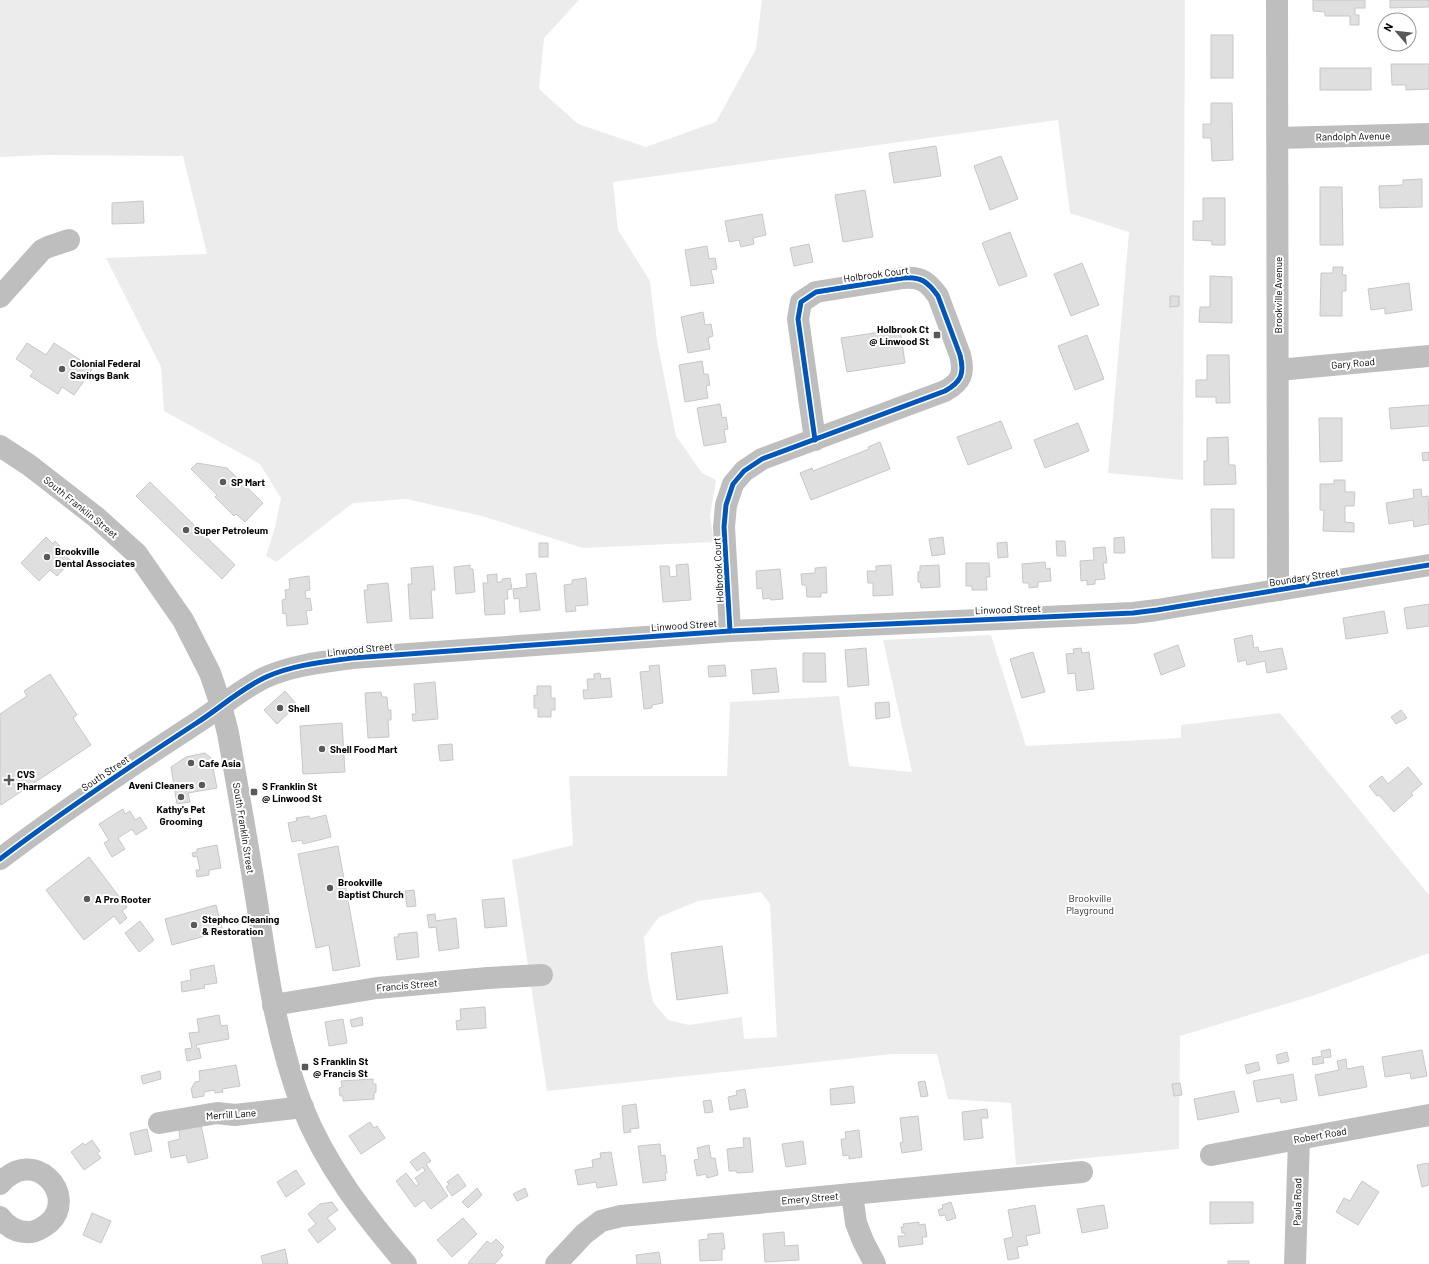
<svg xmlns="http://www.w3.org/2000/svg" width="1429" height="1264" font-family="Barlow,sans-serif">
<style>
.green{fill:#ececec;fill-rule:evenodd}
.building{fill:#dfdfdf;stroke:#c7c7c7}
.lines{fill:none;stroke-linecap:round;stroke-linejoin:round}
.minor{stroke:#bebebe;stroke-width:22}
.major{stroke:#bebebe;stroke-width:22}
.cycleway-casing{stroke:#fff;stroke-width:8}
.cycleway{stroke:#0057b8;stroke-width:5}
.poi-dot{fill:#595959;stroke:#fff;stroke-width:1.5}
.labels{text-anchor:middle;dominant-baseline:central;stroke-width:4;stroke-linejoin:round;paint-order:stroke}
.street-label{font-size:10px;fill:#000;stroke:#fff}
.poi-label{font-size:10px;font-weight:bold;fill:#000;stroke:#fff;text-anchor:start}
.park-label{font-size:10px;fill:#333;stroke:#fff}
</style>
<rect width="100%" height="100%" fill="#fff"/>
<g class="green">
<path d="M0,0h579l-35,38 -5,51 39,35 68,23 70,-25 40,-73 6,-49h423l-2,480 -75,-7 21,-241 -59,-19 -12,-93 -445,62 5,48 32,51 7,60 19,95 26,37 14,7 -6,36 4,26 -131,6 -101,-32 -76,-17 -53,4 -77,59 -10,-6 9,-29 6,-29 -21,-34 -96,-53 -3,-44 -55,-109 101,-4 -24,-98 -138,-1 -45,2z"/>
<path d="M991,635l35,111 155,-8v-13l99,-12 149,182v58l-114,42 -135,41 -1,113 -163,16 -5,-62 -63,-4 -11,-45h-45l-345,37 -35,-231 61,-15 -4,-69h158l3,-74 109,-6 10,70 63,6 -29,-132zM761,892l9,12 7,133 -33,2 -2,-22 -53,8 -21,-5 -15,-18 -5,-24 -4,-41 15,-20 39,-16z"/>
</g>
<g class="building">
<path d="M1313,0h52v8h-10v7h4v10h-9v-9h-25v-4l-12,-1z"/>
<path d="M1390,0h39v7l-39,1z"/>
<rect x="1211" y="35" width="22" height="43"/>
<path d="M1391,64h38v25l-23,1v-5h-14z"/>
<rect x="1320" y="68" width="51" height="22"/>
<path d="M1211,103h21l1,57 -21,1 -1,-23h-8v-14h8z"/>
<path d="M936,146l5,30 -47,7 -5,-30z"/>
<path d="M1001,156l17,43 -28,11 -16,-44z"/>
<path d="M1422,179v28l-42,1 -1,-22 24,-1v-5z"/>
<path d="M1320,187h22l1,58h-23z"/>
<path d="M865,190l8,47 -30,5 -8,-47z"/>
<path d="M1203,198h22v47h-13v-4l-19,-1v-19h10z"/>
<path d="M143,201l1,22 -32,1v-21z"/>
<path d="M762,214l4,21 -13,3 1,6 -13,3 -2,-7 -10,2 -4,-21z"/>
<path d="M1010,232l17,44 -28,10 -17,-43z"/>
<path d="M809,244l4,18 -19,4 -4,-18z"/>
<path d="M707,246l2,13 6,-1 2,11 -6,1 3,13 -23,3 -6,-36z"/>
<path d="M1082,263l17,42 -28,11 -17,-42z"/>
<path d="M1333,267h10l-1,8h4v16h-4v25h-22l1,-43h12z"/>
<path d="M1210,276l22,1v46l-33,-1 1,-15h10z"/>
<path d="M1409,283l3,27 -27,4v-6l-14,2 -3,-21z"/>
<path d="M1170,296h9v10l-9,1z"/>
<path d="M703,312l2,13 6,-1 2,12 -5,2 2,11 -22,4 -7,-36z"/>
<path d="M900,329l5,34 -58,9 -6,-34z"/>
<path d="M1087,335l17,44 -29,11 -17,-44z"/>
<path d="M27,343l19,12 8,-12 39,25 -19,27 -12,-8 -4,7 -28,-18 4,-5 -18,-12z"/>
<path d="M1207,355h22l1,48h-14v-6h-20v-17h11z"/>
<path d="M702,361l2,13h4l2,11 -4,1 2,12 -23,4 -6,-37z"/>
<path d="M720,404l2,14 4,-1 2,12 -4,1 2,12 -22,4 -7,-38z"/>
<path d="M1429,405v21l-38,3 -2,-21z"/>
<path d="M1319,418h23v43l-22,1z"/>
<path d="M1001,421l11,27 -44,17 -11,-28z"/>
<path d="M1078,423l11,28 -44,17 -11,-28z"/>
<path d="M1228,437l1,28h6l1,19 -32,1v-24h3v-23z"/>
<path d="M880,442l10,27 -79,31 -11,-27 12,-5 1,3 56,-22 -1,-2z"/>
<path d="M1429,452v8l-6,1 -1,-8z"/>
<path d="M197,463l30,5 36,35 -18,19 -9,-8 -2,2 -19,-19 2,-2 -26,-26z"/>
<path d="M1334,480h11v12h10l-1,14h-9v16l9,1v9l-31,-1 1,-21h-4v-26h14z"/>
<path d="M150,482l85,83 -13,14 -86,-83z"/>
<path d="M1421,489l1,8 6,-1 1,28 -15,3 -1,-7 -24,4 -3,-21 28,-5 -1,-8z"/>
<path d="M1211,509h23v49h-22z"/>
<path d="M46,537l7,7 2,-3 10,10 -2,2 8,8 -14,15 -7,-6 -11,11 -18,-18z"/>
<path d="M943,537l2,17 -13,2 -3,-17z"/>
<path d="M1124,537l1,16h-11v-15z"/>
<path d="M1056,541h9l1,15h-9z"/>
<path d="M1007,542l1,15 -10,1 -1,-15z"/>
<rect x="539" y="543" width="9" height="14"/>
<path d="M1105,547l2,16h-4l2,16 -10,1v4l-8,1v-5l-6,1 -1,-20 14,-1 -1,-12z"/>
<path d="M1045,562l1,7 4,-1 1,13 -13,1v5l-9,1v-5h-6l-1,-19z"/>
<path d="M966,563h23l1,14h-4l1,13h-15v-4h-6z"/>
<path d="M688,564l3,36 -28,2 -3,-36h9l1,11 7,-1 -1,-11z"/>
<path d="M470,565v4h3l2,23 -19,2 -2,-27z"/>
<path d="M891,565l2,30 -20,1v-13h-5l-1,-12h9v-5z"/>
<path d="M939,565l1,22 -19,1 -1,-6h-2v-10h2v-6z"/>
<path d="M433,566l2,24h-4l2,28 -23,1 -2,-35h4l-1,-16z"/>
<path d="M826,567l1,26h-6v4h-14l-1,-12h-4l-1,-11 14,-1v-5z"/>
<path d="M780,569l3,30 -12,1 -1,-2 -7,1 -1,-11 -5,1 -1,-18z"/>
<path d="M536,573l4,37 -20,2 -1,-14 -5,1 -1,-10 14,-2 -1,-13z"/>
<path d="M497,574v8h5v-3l8,-1 2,11 -5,1 1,9h-4l1,15 -20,1 -2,-32h5l-1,-8z"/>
<path d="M309,576l1,14 -5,1 1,8 4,-1 2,12 -6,1 2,13 -21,2 -1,-13 -3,1 -1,-14 4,-1 -1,-9 5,-1 -1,-10z"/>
<path d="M586,578l2,27 -13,1 1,5 -10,1 -2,-27 8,-1v-4z"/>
<path d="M388,583l4,38 -25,2 -3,-33h4l-1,-5z"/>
<path d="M1429,604v22l-22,3 -3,-21z"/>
<path d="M1384,611l4,22 -42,6 -3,-21z"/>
<path d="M1252,635l2,13 4,-1 1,5 23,-4 5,21 -20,4 -2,-12 -18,4 -1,-5 -8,2 -4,-23z"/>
<path d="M1178,645l7,21 -24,9 -7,-21z"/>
<path d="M866,648l3,37 -21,2 -3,-37z"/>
<path d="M1081,648l1,5 7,-1 5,37 -17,2 -2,-18 -7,1 -2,-20 8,-1 -1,-4z"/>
<path d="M1033,652l12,40 -23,6 -12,-39z"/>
<path d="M803,653h22l1,29h-23z"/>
<path d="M659,665l4,38 -11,2v3l-8,1 -4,-37 10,-1 -1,-5z"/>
<path d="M725,665l1,11 -17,1 -1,-11z"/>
<path d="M776,668l3,24 -26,2 -2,-24z"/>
<path d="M600,673l1,6 9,-1 2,19 -28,2 -1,-9h5l-1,-11h7v-5z"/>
<path d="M50,674l27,41 -4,3 18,27 -90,60 -1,-2v-89l27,-18 -3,-5z"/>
<path d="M435,682l3,37 -25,2 -1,-7h4l-2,-30z"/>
<path d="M537,686h14v12h4v12h-4v7h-13v-9h-4v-13l3,1z"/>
<path d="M285,691l12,14 -20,19 -13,-14z"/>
<path d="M381,692l1,5h5l1,13h3v10h-3l1,17 -21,1 -3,-45z"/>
<path d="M889,702l1,15 -14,2 -1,-16z"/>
<path d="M1401,710l6,8 -11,6 -5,-7z"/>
<path d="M342,723l3,49 -42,2 -3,-48z"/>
<path d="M452,744l1,16 -13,1 -2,-16z"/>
<path d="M205,753l6,5 6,30 -29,5 2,9 -13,2 -6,-37 15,-10z"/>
<path d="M1408,767l14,17 -11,9 2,2 -19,17 -15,-17 -2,1 -8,-10 13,-10 6,8z"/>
<path d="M123,809l2,5 5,-3 5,9 5,-3 7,11 -11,7 -4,-6 -14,9 7,11 -13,8 -8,-14 5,-3 -10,-16z"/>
<path d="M326,815l5,22 -28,7 -1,-4 -10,2 -4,-19 9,-2 -1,-3 13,-2 1,3z"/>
<path d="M217,845l4,23 -12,2v5l-12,2 -1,-7h4l-3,-14 -4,1 -1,-4 5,-1v-3z"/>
<path d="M338,846l22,120 -27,5 -4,-26 -13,3 -18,-94z"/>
<path d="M89,857l38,50 -5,4 5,7 -7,6 -6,-8 -30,24 -38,-50z"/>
<path d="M414,890l2,16 -9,1 -2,-16z"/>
<path d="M504,898l3,28 -22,2 -3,-28z"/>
<path d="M216,905l7,26 -51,14 -7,-26z"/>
<path d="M435,914l1,7 20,-3 3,30 -20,3 -3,-24 -7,1 -2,-13z"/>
<path d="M140,921l14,19 -15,12 -14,-19z"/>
<path d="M417,932l2,25 -22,3 -3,-23h5l-1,-3z"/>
<path d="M722,946l6,47 -51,7 -6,-47z"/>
<path d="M214,965l3,18 -13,2 1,3 -23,4 -1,-10 10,-2 -1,-10z"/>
<path d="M485,1007l1,21 -29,2 -1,-9 5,-1 -1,-11z"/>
<path d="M219,1015l2,11 6,-1 2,14 -33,6 1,4 2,-1 2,10 -14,3 -2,-12 7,-1 -3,-15 10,-1 -2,-13z"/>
<path d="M362,1017l1,8 -11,2 -2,-7z"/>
<path d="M343,1019l4,24 -18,3 -4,-24z"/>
<path d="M1330,1049l1,8 -8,1 1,5 -11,2 -1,-7 10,-2 -1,-5z"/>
<path d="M1422,1050l5,26 -16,3 -1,-6 -25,4 -3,-20z"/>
<path d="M1287,1052l2,9 -11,3 -2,-9z"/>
<path d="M1346,1059l1,10 16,-3 4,21 -48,9 -4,-21 24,-5 -2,-9z"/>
<path d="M1258,1062l2,8 -13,4 -2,-9z"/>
<path d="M236,1065l4,21 -18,3 1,3 -8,1 -1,-3 -10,2v4l-11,2 -2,-9 4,-7 5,-1 -1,-10z"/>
<path d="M160,1071l1,8 -18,5 -2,-8z"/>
<path d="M1293,1074l4,26 -16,3 -1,-5 -23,4 -4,-21z"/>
<path d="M373,1079v5h3v8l-2,1v6l-31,2v-5h-3l-1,-8 3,-1 -1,-6z"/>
<path d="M925,1081l3,15 -7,1 -3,-15z"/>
<path d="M1180,1083l2,12 -8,1 -2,-12z"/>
<path d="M853,1086l2,17 -24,2 -1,-16z"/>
<path d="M745,1089l3,18 -18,3 -2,-13 9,-2 -1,-4z"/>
<path d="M1234,1091l5,21 -41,8 -4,-21z"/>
<path d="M711,1100l2,12 -8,1 -2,-12z"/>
<path d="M636,1104l3,24 -9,1 1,3 -7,1 -2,-27z"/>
<path d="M987,1109l1,9h-7l2,20 -19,2 -2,-28z"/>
<path d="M918,1116l4,34 -20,3 -2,-10 3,-1 -3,-24z"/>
<path d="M370,1122l4,6 3,-2 8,12 -24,16 -12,-18z"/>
<path d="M201,1125l7,33 -20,5 -2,-8 -15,3 -3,-16 12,-3 -1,-9z"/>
<path d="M147,1129l5,22 -17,4 -5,-22z"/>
<path d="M859,1130l3,27 -13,2v-4l-6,1 -2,-17h5l-1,-7z"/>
<path d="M743,1138h7l3,34 -16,1 -1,-2h-7l-2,-22 17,-2z"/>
<path d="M92,1140l8,11 -3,2 4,5 -17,12 -13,-18 12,-9 2,2z"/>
<path d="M803,1141l3,23 -20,3 -4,-23z"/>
<path d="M660,1144l1,12 4,-1 2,18h-2l1,7 -23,3 -5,-37z"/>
<path d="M709,1145l2,13h4l3,17 -11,3 -1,-4 -9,2 -3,-16 5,-1 -2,-11z"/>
<path d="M424,1152l7,9 -5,3 22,32 -17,13 -7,-9 -9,7 -19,-26 10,-8 10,13 3,-2 -4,-6 10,-7 -2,-4 -6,4 -7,-9z"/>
<path d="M611,1152l6,33 -20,3 -1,-6 -18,3 -3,-15 18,-3 -1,-7 9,-2 -1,-5z"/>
<path d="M1429,1163v22l-7,2 -5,-22z"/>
<path d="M296,1170l9,14 -19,13 -9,-15z"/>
<path d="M458,1174l8,12 -14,10 -6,-9 3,-3 -2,-2z"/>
<path d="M1362,1181l17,11 -21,33 -22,-13 8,-14 6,3z"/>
<path d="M477,1188l5,7 -14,13 -6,-6z"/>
<path d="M525,1188l3,8 -11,5 -4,-7z"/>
<path d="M332,1202l6,8 -11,8 9,11 -18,14 -10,-13 8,-6 -8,-10 12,-10z"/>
<path d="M951,1202l5,16 -9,3 -2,-6 -5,1 -2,-6 5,-2 -1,-3z"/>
<path d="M1210,1202h43v21l-43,1z"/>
<path d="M1035,1205l5,28 -14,3 2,9 -11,2 2,11 -11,2 -4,-21 9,-2 -5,-27z"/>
<path d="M1104,1205l4,23 -26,5 -5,-24z"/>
<path d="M92,1213l19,8 -10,22 -18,-8z"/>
<path d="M463,1218l14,16 -25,23 -15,-17z"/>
<path d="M919,1222v3l6,-1 2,13h-5l1,7 -24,3 -1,-11h7v-3h-3l-1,-6h3l-1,-3z"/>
<path d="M784,1232l1,14 13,-1 1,15 -34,2 -2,-28z"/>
<path d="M723,1233l2,16h-3v11l-22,1 -1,-21 9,-1v-5z"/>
<path d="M496,1239l8,8 -4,5 3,3 -8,9h-26l-1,-1 19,-22 4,3z"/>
<path d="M285,1249l3,15h-25l-2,-8z"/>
<path d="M659,1252l2,12h-24l-1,-9z"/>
<rect x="1228" y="1261" width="21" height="3"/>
</g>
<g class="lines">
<g class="minor">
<path d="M1277,0l1,590"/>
<path d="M1278,138l151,-4"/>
<path d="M0,297l42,-47 6,-3 21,-7"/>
<path d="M1278,370l151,-14"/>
<path d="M730,631l-6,-104 2,-22 7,-21 11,-13 18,-12 183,-68c16,-9 20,-17 15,-36l-22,-59c-10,-14 -17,-20 -35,-18l-87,14 -15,10 -3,17 17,121"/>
<path d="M273,1005l104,-17 111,-10 54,-3"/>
<path d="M159,1123l58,-10 18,2 68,-8"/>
<path d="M1211,1155l218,-40"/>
<path d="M0,1184c33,-39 78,10 50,38 -6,5 -12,9 -19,10 -13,1 -23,-4 -31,-15"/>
<path d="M852,1194l4,29 7,18 12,23"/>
<path d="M556,1264l28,-30 17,-13 20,-5 461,-44"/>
<path d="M1295,1264l4,-125"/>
</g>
<g class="major">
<path d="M0,446l29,19 67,52 41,37 46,66 27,53 11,32 7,28c10,57 20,113 29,170 10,69 20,138 45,203 24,60 62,109 104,158"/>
<path d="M0,859c63,-48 129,-92 195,-135 24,-15 45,-35 71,-47 27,-12 57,-15 86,-19l378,-27 403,-18 24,-3 272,-45"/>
</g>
<g class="cycleway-casing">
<g id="cycleway">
<path d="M730,631l-6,-104 2,-22 7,-21 11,-13 18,-12 183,-68c16,-9 20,-17 15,-36l-22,-59c-10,-14 -17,-20 -35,-18l-87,14 -15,10 -3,17 17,121"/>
<path d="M0,859c63,-48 129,-92 195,-135 24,-15 45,-35 71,-47 27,-12 57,-15 86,-19l378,-27 403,-18 24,-3 272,-45"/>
</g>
</g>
<use href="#cycleway" class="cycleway"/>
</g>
<g class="poi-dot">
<rect x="933" y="331" width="8" height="8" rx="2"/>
<circle cx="62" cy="369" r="4"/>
<circle cx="223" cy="482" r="4"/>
<circle cx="186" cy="530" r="4"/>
<circle cx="47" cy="557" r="4"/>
<circle cx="280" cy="708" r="4"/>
<circle cx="322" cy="749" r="4"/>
<circle cx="191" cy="763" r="4"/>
<path d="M7 774h4v4h4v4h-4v4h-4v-4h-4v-4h4z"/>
<circle cx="202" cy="785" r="4"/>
<rect x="250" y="788" width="8" height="8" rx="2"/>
<circle cx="181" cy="797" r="4"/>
<circle cx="330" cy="888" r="4"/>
<circle cx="87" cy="899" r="4"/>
<circle cx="194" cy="925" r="4"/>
<rect x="301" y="1063" width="8" height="8" rx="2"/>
</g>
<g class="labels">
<g class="street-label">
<text transform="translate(1353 136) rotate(-1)">Randolph Avenue</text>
<text transform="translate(876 274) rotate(-8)">Holbrook Court</text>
<text transform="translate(1278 295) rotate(-90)">Brookville Avenue</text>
<text transform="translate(1353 363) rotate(-5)">Gary Road</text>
<text transform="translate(81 507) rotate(39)">South Franklin Street</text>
<text transform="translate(718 570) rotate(-93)">Holbrook Court</text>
<text transform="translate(1304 577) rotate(-9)">Boundary Street</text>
<text transform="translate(1008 609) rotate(-2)">Linwood Street</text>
<text transform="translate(684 625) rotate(-4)">Linwood Street</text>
<text transform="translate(360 649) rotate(-6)">Linwood Street</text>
<text transform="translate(105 773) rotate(-34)">South Street</text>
<text transform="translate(244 828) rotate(81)">South Franklin Street</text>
<text transform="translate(407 985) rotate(-5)">Francis Street</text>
<text transform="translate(231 1114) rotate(-4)">Merrill Lane</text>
<text transform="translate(1320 1135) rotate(-10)">Robert Road</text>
<text transform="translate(810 1198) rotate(-5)">Emery Street</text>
<text transform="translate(1297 1202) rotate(-89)">Paula Road</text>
</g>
<g class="poi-label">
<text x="929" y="329" text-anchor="end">Holbrook Ct<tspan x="929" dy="12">@ Linwood St</tspan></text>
<text x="70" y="363">Colonial Federal<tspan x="70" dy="12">Savings Bank</tspan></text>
<text x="231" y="482">SP Mart</text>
<text x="194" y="530">Super Petroleum</text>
<text x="55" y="551">Brookville<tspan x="55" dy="12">Dental Associates</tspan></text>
<text x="288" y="708">Shell</text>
<text x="330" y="749">Shell Food Mart</text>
<text x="199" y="763">Cafe Asia</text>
<text x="17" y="774">CVS<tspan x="17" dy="12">Pharmacy</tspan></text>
<text x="194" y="785" text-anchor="end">Aveni Cleaners</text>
<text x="262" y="786">S Franklin St<tspan x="262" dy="12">@ Linwood St</tspan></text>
<text x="181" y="809" text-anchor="middle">Kathy's Pet<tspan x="181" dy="12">Grooming</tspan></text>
<text x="338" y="882">Brookville<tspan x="338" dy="12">Baptist Church</tspan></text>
<text x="95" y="899">A Pro Rooter</text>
<text x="202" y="919">Stephco Cleaning<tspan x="202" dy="12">&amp; Restoration</tspan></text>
<text x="313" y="1061">S Franklin St<tspan x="313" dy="12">@ Francis St</tspan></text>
</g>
<g class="park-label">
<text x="1090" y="898">Brookville<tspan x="1090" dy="12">Playground</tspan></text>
</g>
</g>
<g transform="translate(1397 32) rotate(298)"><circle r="19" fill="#ffffff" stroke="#999999"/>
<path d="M0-3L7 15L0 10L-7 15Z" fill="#595959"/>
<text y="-6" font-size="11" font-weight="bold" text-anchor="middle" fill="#000000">N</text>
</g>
</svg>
